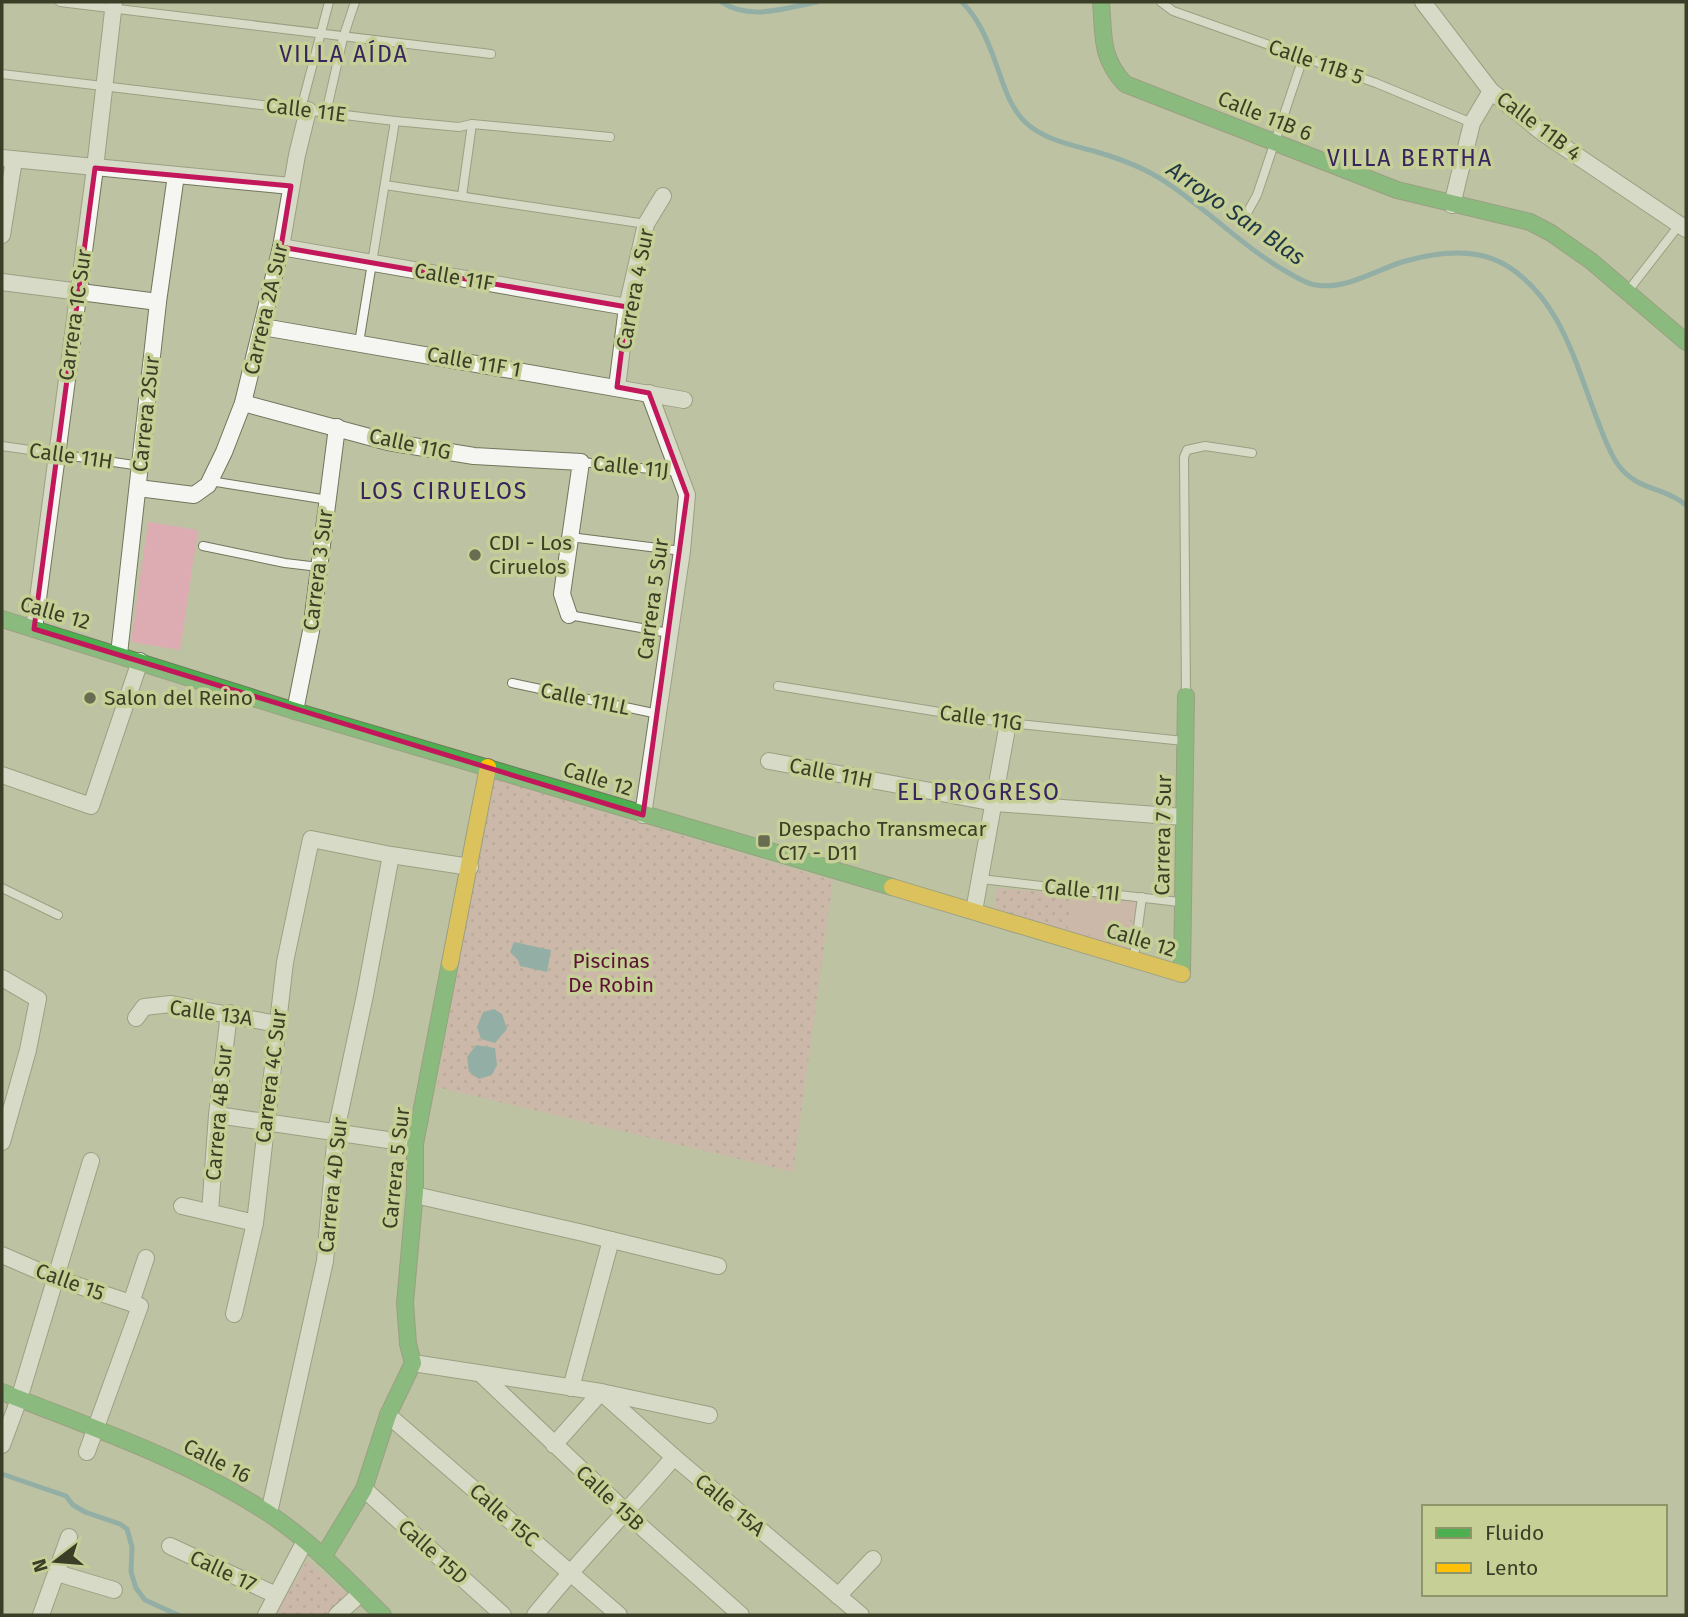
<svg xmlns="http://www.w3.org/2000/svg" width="1688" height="1617" font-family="'Fira Sans',sans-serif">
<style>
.park{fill:url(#park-dots)}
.pitch{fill:#ddacb2}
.water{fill:#6096a9}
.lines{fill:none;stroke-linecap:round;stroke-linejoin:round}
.stream{stroke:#6096a9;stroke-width:5}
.lane-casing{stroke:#72755c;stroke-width:10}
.street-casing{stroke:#72755c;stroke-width:18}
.fast-casing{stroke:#72755c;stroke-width:18}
.slow-casing{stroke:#72755c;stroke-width:18}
.lane{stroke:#f5f6f1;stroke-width:8}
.street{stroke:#f5f6f1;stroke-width:16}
.fast{stroke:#4caf50;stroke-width:16}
.slow{stroke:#ffc107;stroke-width:16}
.marked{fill:none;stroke:#c2185b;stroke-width:5;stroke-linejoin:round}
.poi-dot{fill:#686c51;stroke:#c6cf95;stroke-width:2.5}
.labels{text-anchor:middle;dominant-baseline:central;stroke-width:7;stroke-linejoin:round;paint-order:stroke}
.street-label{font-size:21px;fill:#3a3e26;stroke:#c6cf95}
.poi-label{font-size:21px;fill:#3a3e26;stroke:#c6cf95;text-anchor:start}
.park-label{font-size:21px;fill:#5e1137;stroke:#c6cf95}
.neighbourhood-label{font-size:23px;letter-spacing:2px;fill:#38255f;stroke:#c6cf95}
.water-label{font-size:23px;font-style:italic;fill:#1f3744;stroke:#c6cf95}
</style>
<defs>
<pattern id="park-dots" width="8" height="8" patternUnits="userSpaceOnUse" patternTransform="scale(1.75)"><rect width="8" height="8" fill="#ddacb2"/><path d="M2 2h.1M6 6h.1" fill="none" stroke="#b48d91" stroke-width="1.8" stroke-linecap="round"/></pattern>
</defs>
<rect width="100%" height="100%" fill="#bdc2a2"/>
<g class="park">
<path d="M491,778l342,103 -40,291 -356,-85z"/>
<path d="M997,888l142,12 -8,53 -137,-45z"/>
<path d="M307,1560l44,38 -20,17h-55z"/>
</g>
<g class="pitch">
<path d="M148,522l50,8 -18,120 -49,-8z"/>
<path d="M1072,895l61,10 -6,36 -60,-9z"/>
</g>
<g class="water">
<path d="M514,942l37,8 -4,22 -27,-6 -2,-6 -8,-8z"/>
<path d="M494,1009l8,5 5,15 -12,14 -14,-4 -4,-12 6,-15z"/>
<path d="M476,1045l19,3 2,17 -5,10 -13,4 -10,-7 -2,-15z"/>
</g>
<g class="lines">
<g class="stream">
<path d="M721,2c30,19 64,6 96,0"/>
<path d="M962,2c16,16 25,37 33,59 8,21 13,44 30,61 19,18 47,23 72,30 24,7 46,15 67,29 43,28 79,66 123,91 9,5 19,12 29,13 29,5 58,-14 86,-23 31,-9 72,-15 102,2 56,33 71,98 93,155 6,15 12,34 22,47 19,25 46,21 67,39"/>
<path d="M2,1474l64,22 7,9 12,7 35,12 7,5 5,18 -1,25 5,16 9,12 33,15"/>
</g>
<g class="lane-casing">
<g id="lane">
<path d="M60,2l431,52"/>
<path d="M1161,2l12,9 203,72 96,40"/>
<path d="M2,74l393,47 64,6 13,-3 138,13"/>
<path d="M301,109l28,-107"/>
<path d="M326,113l17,-75 12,-36"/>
<path d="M385,185l261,39"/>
<path d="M462,196l10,-72"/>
<path d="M1242,222l15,-27 46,-137"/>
<path d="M1628,291l52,-67"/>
<path d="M359,343l36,-222"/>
<path d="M2,446l139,20"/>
<path d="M581,462l99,10"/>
<path d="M210,481l118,19"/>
<path d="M570,537l112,14"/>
<path d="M203,546l82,17 34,4"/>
<path d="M569,615l100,18"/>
<path d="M512,683l146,31"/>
<path d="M778,686l230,37 176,18"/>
<path d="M1186,693l-2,-236 3,-7 18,-4 47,7"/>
<path d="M981,879l198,23"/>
<path d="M2,888l56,27"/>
<path d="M1134,957l8,-60"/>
</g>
</g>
<g class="street-casing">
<g id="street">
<path d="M1423,2l68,89 52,42 143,96"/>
<path d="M2,158l289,28"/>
<path d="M1452,205l20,-82 19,-32"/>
<path d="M2,235l12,-75"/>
<path d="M281,247l346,60"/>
<path d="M2,282l156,20"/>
<path d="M263,327l421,73"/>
<path d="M617,387l10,-80 19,-83 17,-28"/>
<path d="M243,403l145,39 86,14 107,6 -19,132 7,21"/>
<path d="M138,488l56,7 14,-10 16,-33 19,-49 38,-156 16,-92 11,-45"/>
<path d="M34,629l61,-461 19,-166"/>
<path d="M119,654l39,-352 18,-127"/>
<path d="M295,711l16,-80 26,-204"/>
<path d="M769,761l226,42 189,14"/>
<path d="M2,775l89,31 49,-145"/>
<path d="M643,815l39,-264 5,-56 -38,-102"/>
<path d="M974,911l34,-188"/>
<path d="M2,978l36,21 -10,51 -26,92"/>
<path d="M136,1018l8,-11 27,-3 106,20"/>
<path d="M217,1115l198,29"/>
<path d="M415,1195l164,37 139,34"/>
<path d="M182,1206l73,17"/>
<path d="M210,1212l7,-97 12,-102"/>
<path d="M2,1255l53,23 85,28 -53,146"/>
<path d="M131,1303l15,-45"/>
<path d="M234,1314l21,-91 30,-261 26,-123 80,16 79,12"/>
<path d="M413,1363l188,29 108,23"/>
<path d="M483,1376l162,154 96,85"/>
<path d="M571,1388l40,-148"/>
<path d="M388,1415l231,200"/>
<path d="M2,1445l17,-46 72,-238"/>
<path d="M554,1445l47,-53 73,65 187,158"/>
<path d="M364,1489l139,126"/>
<path d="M269,1513l56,-252 11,-130 29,-136 26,-140"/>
<path d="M170,1546l106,49"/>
<path d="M57,1573l57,17"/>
<path d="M838,1596l35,-37"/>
<path d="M41,1615l28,-78"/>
<path d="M266,1615l39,-74"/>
<path d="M337,1615l24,-22"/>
<path d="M535,1615c44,-55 93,-104 139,-158"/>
</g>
</g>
<g class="fast-casing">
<g id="fast">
<path d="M1101,2c3,34 -1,55 24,82l272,106 133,32 21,11 40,28 95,81"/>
<path d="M2,619l293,92 597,176"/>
<path d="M1182,974l4,-278"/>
<path d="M2,1392c90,36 184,67 266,121 43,28 78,66 115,102"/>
<path d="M323,1557l41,-68 24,-74 25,-52 -5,-19 -3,-41 10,-112v-47l35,-181"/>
</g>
</g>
<g class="slow-casing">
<g id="slow">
<path d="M892,887l290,87"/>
<path d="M450,963l38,-196"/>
</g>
</g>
<use href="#lane" class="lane"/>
<use href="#street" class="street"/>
<use href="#fast" class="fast"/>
<use href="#slow" class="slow"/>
</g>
<path d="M0 0H1688V1617H0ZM95,168l196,18 -10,61 346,60 -10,80 32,6 38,102 -44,320 -609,-186z" fill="#bdc2a2" fill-opacity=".55" fill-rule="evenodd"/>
<path class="marked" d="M95,168l196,18 -10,61 346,60 -10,80 32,6 38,102 -44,320 -609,-186z"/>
<g class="poi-dot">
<circle cx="475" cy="555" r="7"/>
<circle cx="90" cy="698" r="7"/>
<rect x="757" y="834" width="14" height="14" rx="3.5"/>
</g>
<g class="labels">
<g class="street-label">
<text transform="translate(1316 62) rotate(19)">Calle 11B 5</text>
<text transform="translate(306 110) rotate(7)">Calle 11E</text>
<text transform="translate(1265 116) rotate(22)">Calle 11B 6</text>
<text transform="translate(1539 126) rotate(37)">Calle 11B 4</text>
<text transform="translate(454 277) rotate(10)">Calle 11F</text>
<text transform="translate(635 289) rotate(-79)">Carrera 4 Sur</text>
<text transform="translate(266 309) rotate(-77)">Carrera 2A Sur</text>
<text transform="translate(75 315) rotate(-82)">Carrera 1C Sur</text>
<text transform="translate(474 362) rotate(10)">Calle 11F 1</text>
<text transform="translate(146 414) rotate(-84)">Carrera 2Sur</text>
<text transform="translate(410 444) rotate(12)">Calle 11G</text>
<text transform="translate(71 456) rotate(8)">Calle 11H</text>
<text transform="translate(631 467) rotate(6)">Calle 11J</text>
<text transform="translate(318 570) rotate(-83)">Carrera 3 Sur</text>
<text transform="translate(653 599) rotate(-82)">Carrera 5 Sur</text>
<text transform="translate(55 613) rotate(16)">Calle 12</text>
<text transform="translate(585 699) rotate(12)">Calle 11LL</text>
<text transform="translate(981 718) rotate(8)">Calle 11G</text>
<text transform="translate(831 773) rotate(11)">Calle 11H</text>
<text transform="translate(598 779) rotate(17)">Calle 12</text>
<text transform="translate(1163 835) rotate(-89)">Carrera 7 Sur</text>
<text transform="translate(1082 890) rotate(6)">Calle 11I</text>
<text transform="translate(1141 940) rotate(17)">Calle 12</text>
<text transform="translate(211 1013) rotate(8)">Calle 13A</text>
<text transform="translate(271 1076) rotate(-83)">Carrera 4C Sur</text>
<text transform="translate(219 1113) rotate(-85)">Carrera 4B Sur</text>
<text transform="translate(396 1168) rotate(-84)">Carrera 5 Sur</text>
<text transform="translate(333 1185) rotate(-84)">Carrera 4D Sur</text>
<text transform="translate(70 1282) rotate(20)">Calle 15</text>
<text transform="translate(217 1461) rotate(27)">Calle 16</text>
<text transform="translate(610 1498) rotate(43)">Calle 15B</text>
<text transform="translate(730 1505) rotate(40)">Calle 15A</text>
<text transform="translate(504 1515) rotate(41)">Calle 15C</text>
<text transform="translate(433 1552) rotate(42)">Calle 15D</text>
<text transform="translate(223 1571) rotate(25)">Calle 17</text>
</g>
<g class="poi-label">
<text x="489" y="543">CDI - Los<tspan x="489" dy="24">Ciruelos</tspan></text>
<text x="104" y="698">Salon del Reino</text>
<text x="778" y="829">Despacho Transmecar<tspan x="778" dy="24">C17 - D11</tspan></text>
</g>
<g class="park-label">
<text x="611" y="961">Piscinas<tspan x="611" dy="24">De Robin</tspan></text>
</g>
<g class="neighbourhood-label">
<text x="344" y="54">VILLA AÍDA</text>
<text x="1410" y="158">VILLA BERTHA</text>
<text x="444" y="491">LOS CIRUELOS</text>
<text x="979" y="792">EL PROGRESO</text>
</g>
<g class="water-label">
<text transform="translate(1236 213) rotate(35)">Arroyo San Blas</text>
</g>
</g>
<rect width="1688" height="1617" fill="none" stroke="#3a3e26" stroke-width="7"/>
<rect x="1422" y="1505" width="245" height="91" fill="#c6cf95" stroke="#8e9569" stroke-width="2"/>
<rect x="1436" y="1528" width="35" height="10" fill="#4caf50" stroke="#8e9569" stroke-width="2"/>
<text x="1485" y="1540" font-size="21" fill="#3a3e26">Fluido</text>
<rect x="1436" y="1563" width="35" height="10" fill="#ffc107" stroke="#8e9569" stroke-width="2"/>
<text x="1485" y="1575" font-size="21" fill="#3a3e26">Lento</text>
<g transform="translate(56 1561) rotate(254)" stroke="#c6cf95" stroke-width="5" paint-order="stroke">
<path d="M0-5L12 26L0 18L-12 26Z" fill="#3a3e26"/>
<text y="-10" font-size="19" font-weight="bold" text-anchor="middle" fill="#3a3e26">N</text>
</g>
</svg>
